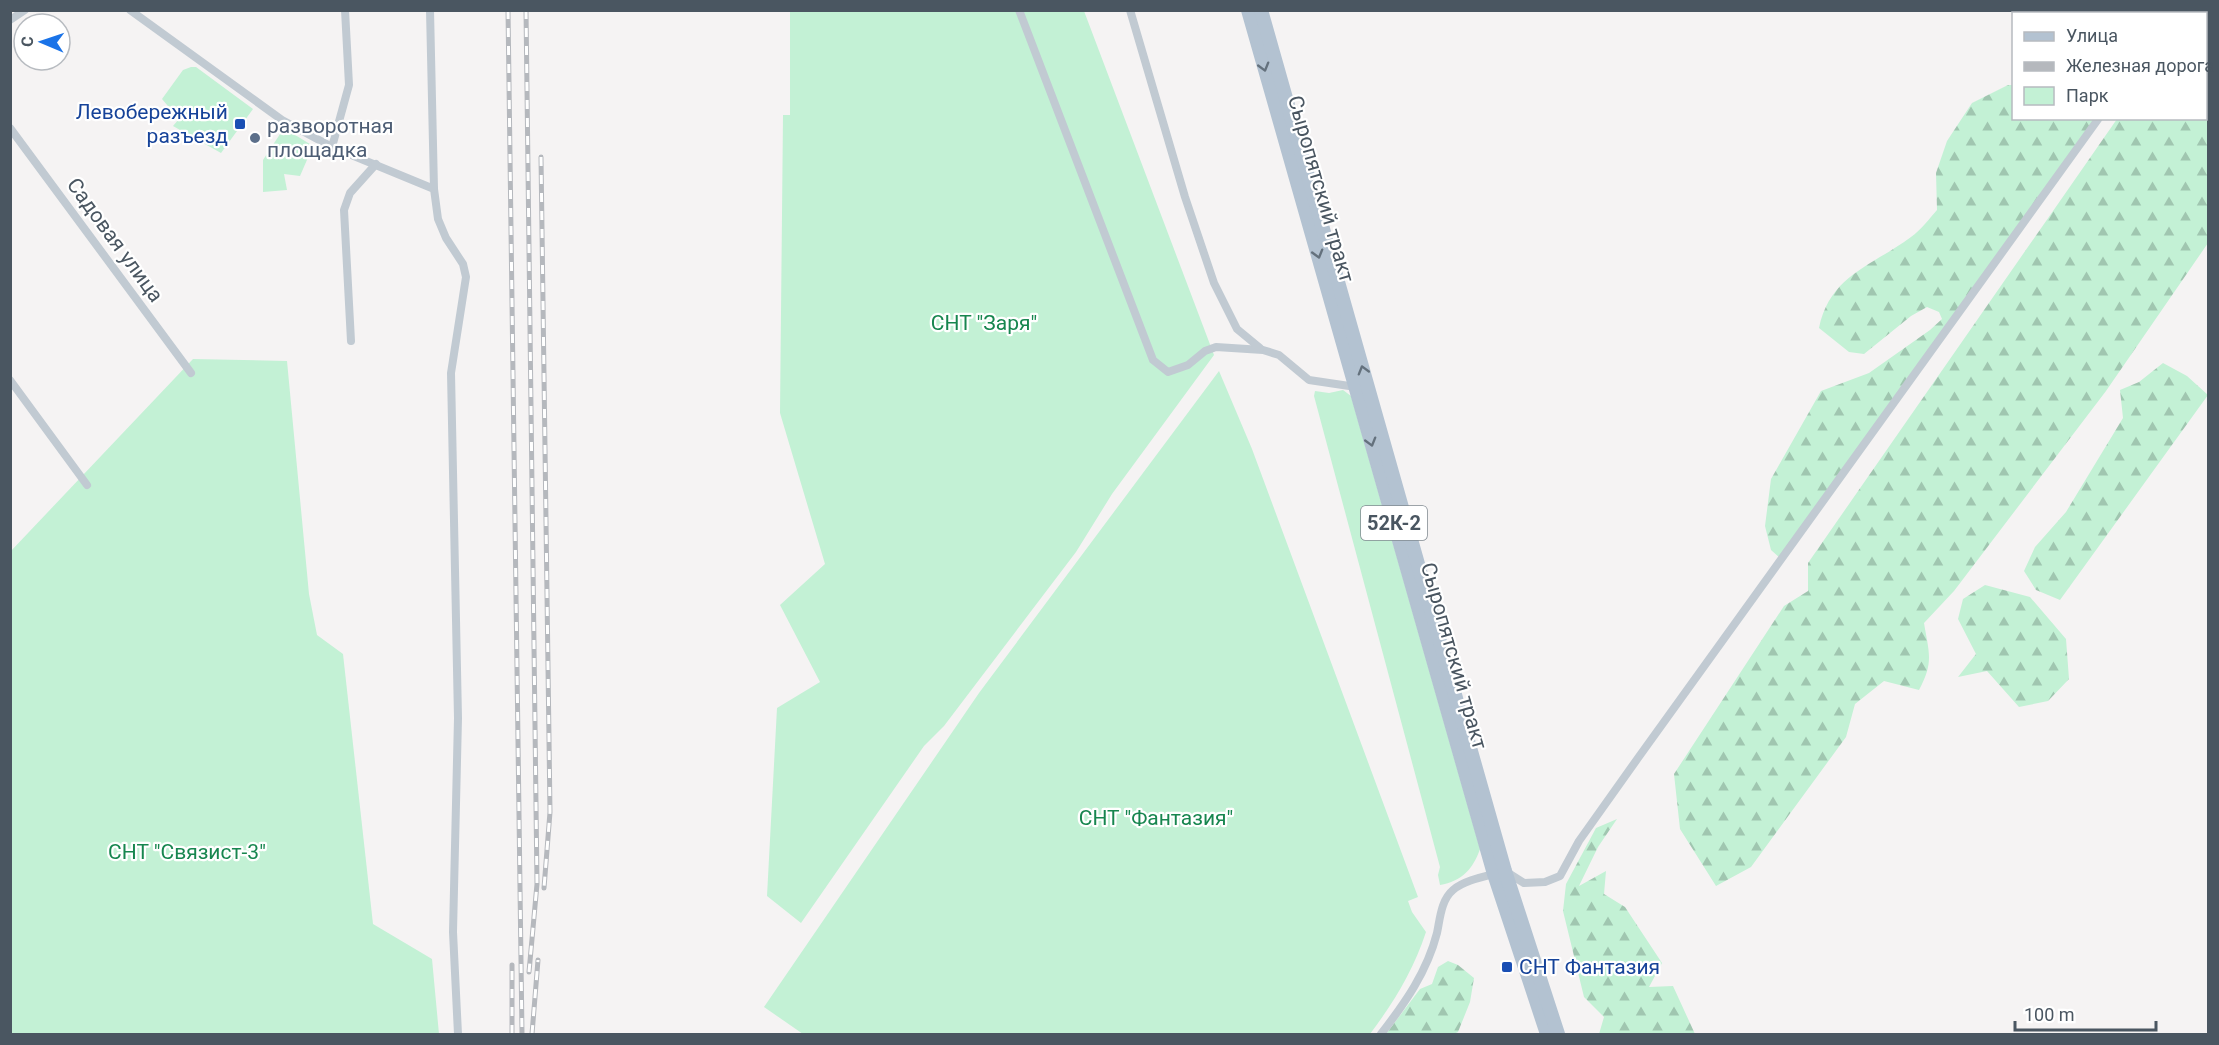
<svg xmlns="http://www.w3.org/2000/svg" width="2219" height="1045" font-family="Roboto,sans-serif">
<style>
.green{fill:#c3f1d5}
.forest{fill:url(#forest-firs)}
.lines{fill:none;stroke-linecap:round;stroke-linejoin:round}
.street{stroke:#c1cad2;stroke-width:8}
.primary{stroke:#b3c2d1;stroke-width:14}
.rail-casing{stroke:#b5b8bd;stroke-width:5}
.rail{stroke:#fff;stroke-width:3;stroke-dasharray:9;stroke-linecap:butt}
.oneway{stroke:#64717d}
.transit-dot{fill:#1a4fb4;stroke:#fff;stroke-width:2}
.service-dot{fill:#5c6f8a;stroke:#fff;stroke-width:2}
.labels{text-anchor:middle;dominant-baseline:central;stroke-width:4.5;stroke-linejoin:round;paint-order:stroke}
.shield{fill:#fff;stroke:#808990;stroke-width:1.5}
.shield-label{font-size:20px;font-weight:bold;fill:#4a5661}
.transit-label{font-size:21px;fill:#164399;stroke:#fff;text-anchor:end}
.service-label{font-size:21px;fill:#4e5e75;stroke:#fff;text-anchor:start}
.street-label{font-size:21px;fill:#4a5661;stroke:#fff}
.park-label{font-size:21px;fill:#17864f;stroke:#fff}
</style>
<defs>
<pattern id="forest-firs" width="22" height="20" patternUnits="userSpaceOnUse" patternTransform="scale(1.5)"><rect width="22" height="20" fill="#c3f1d5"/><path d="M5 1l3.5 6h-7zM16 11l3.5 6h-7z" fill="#a0c6b0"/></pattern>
</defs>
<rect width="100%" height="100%" fill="#f5f3f3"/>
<g class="green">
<path d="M790,11h294l130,344 -102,139 -36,58 -132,174 -20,20 -123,177 -34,-27 10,-188 43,-26 -40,-77 45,-41 -45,-151 3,-298h7z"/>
<path d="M191,67h5l57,42 -32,44 -48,-27 6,-7 -17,-20 21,-29z"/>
<path d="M284,128l29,18 -13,30 -16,-2 3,16 -24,2v-32z"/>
<path d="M193,359l94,2 22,233 8,41 26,19 30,270 59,35 7,75h-428l-1,-482z"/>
<path d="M1219,371l33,78 166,448 -10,4 4,11 14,20c-13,39 -32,70 -56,102h-567l-39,-27 215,-314z"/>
<path d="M1343,390l8,6 129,453c-7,20 -18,32 -40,36l-2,-10 2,-8 -126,-471 1,-5 14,2z"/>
</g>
<g class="forest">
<path d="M2191,11h17v232l-102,148 -152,200 -30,32c5,30 10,39 -5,67l-35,-9 -29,23 -9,33 -95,130 -35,19 -36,-57 -6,-55 110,-168 24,-15v-28l309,-444 89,-1v-104l-17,-1z"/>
<path d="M2008,85h5l1,33 84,1 -317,440 -10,-9 -6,-24 6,-47 50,-88 48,-18 61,-43 12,-11 -3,-7 -12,-5 -16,9 -47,38 -15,-2 -30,-24c11,-53 53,-62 92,-91 10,-7 18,-18 26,-27l-1,-37 11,-32 25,-38z"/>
<path d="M2163,363l24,13 21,19 -148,205 -24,-10 -12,-19 11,-24 31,-35 57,-94 -3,-28 19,-8z"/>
<path d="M1985,585l45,12 36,42 3,40 -21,22 -29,6 -32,-36 -29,6 18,-23 -18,-35 5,-20z"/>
<path d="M1617,819l-19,28 -19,39 27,-15 -2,23 21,13 37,56 -13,24 24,-1 22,48h-96l5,-17 -20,-20 -21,-86 3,-27 30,-56z"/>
<path d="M1448,961l10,4 16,13 -4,24 -12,30 -4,2h-68l34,-45 12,-5 6,-17z"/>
</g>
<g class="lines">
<g class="street">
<path d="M130,10l152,110 50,27 102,42 4,30 8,19 17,26 3,13 -15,96 7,345 -5,214 5,102"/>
<path d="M430,10l4,179"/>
<path d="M1019,10l134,350 15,12 20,-7 17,-14 11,-4 47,3 16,5 30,25 47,7"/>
<path d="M1130,10l55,187 29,86 23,46 23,19"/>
<path d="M2175,14l2,-4"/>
<path d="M10,20l15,-10"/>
<path d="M10,128l181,245"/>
<path d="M332,147l17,-62 -4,-75"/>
<path d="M351,341l-7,-131 6,-17 26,-29"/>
<path d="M10,380l77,105"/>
<path d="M1381,1034c24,-31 46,-62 56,-101 3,-14 4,-33 16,-43 13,-11 36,-14 52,-19l19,12 21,-1 15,-6 19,-35 59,-83 461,-640"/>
</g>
<g class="primary">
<path d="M1248,10l246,864 53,160"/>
<path d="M1261,10l244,861 53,163"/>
</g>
<g class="rail-casing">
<g id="rail">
<path d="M508,10l14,1024"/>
<path d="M526,10l11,874 -8,88"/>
<path d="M541,157l9,655 -6,76"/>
<path d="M512,1034v-69"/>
<path d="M532,1034l6,-74"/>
</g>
</g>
<use href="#rail" class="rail"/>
</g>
<defs><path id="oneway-chevron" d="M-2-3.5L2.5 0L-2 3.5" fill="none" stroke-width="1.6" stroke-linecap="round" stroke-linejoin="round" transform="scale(1.5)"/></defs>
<g class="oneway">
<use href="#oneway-chevron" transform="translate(1264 67) rotate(74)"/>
<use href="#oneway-chevron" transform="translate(1318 254) rotate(74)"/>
<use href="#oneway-chevron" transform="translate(1363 370) rotate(-106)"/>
<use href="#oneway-chevron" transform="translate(1371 442) rotate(74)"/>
</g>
<g class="transit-dot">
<rect x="234" y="118" width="12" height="12" rx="3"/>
<rect x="1501" y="961" width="12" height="12" rx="3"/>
</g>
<circle class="service-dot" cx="255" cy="138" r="6"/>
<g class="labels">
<rect class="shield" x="1361" y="506" width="66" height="34" rx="4.5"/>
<g class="shield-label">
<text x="1394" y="523">52К-2</text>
</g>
<g class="transit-label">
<text x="228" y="112">Левобережный<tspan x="228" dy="24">разъезд</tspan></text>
<text x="1519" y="967" text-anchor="start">СНТ Фантазия</text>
</g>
<g class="service-label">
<text x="267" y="126">разворотная<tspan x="267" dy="24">площадка</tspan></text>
</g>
<g class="street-label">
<text transform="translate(1321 189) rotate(74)">Сыропятский тракт</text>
<text transform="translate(115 240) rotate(54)">Садовая улица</text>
<text transform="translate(1454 656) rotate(74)">Сыропятский тракт</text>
</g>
<g class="park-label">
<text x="984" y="323">СНТ "Заря"</text>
<text x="1156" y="818">СНТ "Фантазия"</text>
<text x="187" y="852">СНТ "Связист-3"</text>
</g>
</g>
<rect width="2219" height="1045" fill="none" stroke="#4a5661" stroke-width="24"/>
<rect x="2012" y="12" width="195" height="108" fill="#ffffff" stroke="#b7bbc0" stroke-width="1.5"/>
<rect x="2024" y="32" width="30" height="9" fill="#b3c2d1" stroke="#b7bbc0" stroke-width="1.5"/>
<text x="2066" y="42" font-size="18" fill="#4a5661">Улица</text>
<rect x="2024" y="62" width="30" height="9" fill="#b5b8bd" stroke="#b7bbc0" stroke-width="1.5"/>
<text x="2066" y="72" font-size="18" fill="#4a5661">Железная дорога</text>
<rect x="2024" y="87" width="30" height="18" fill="#c3f1d5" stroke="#b7bbc0" stroke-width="1.5"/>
<text x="2066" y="102" font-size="18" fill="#4a5661">Парк</text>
<g transform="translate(42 42) rotate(272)"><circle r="28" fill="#ffffff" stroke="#b7bbc0" stroke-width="1.5"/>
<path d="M0-4.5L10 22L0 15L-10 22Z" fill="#1a73e8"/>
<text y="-9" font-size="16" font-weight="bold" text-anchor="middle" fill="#4a5661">С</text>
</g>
<path d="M2015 1021v9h141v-9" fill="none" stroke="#4a5661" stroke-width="3"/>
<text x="2024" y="1021" font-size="18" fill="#4a5661" stroke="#ffffff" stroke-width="4.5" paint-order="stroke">100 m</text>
</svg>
